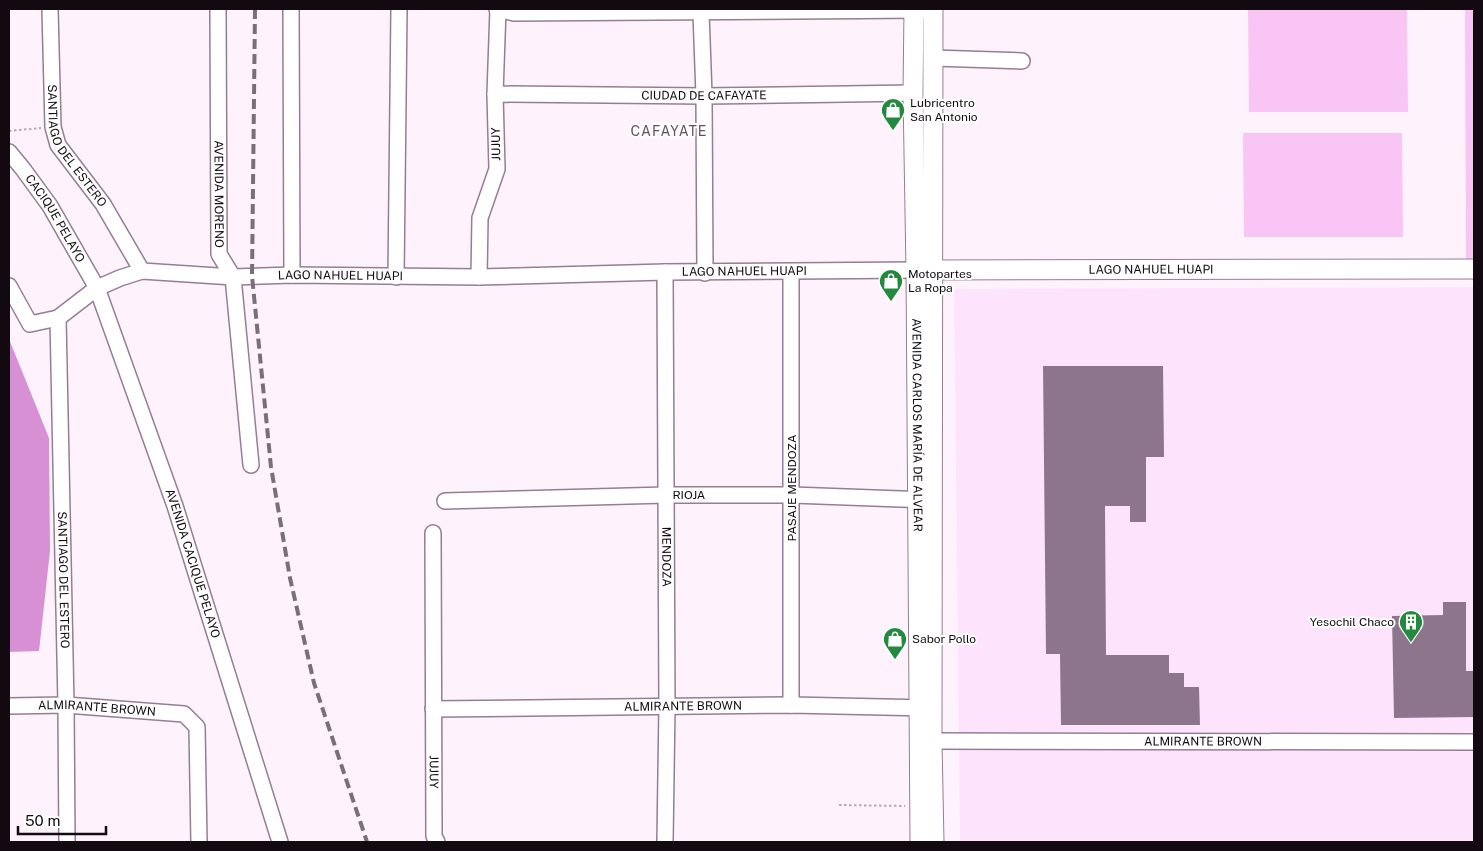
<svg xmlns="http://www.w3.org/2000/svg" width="1483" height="851" font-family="'Public Sans',sans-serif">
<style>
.built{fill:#fee3fc}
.green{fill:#f8c5f5}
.water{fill:#d690d3}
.building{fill:#8d758b}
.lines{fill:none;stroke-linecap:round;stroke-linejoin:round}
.minor-casing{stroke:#957d94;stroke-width:18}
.major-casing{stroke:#957d94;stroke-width:21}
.path{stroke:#b4aab3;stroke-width:2;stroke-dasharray:2.5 2.5;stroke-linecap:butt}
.minor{stroke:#fff;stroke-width:15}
.major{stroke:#fff;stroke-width:19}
.rail{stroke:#796f78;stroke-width:4;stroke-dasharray:10 5;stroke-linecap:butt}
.labels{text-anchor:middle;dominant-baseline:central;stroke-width:4;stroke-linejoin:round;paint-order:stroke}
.street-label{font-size:12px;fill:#120911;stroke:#fff}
.poi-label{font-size:12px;fill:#120911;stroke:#fff;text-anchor:start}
.neighbourhood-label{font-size:14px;letter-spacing:1px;fill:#654f64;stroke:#fff}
</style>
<rect width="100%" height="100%" fill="#fef3fd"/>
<path class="built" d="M1474,287v555h-514l-6,-553z"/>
<g class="green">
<path d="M1248,9h159l1,103h-159z"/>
<path d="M1465,9h9v250h-8z"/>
<path d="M1243,133h159l1,104h-159z"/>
</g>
<path class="water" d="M9,339l40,99 1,113 -11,100 -30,1z"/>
<g class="building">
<path d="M1043,366h120l1,91h-18v65h-16v-16h-25l1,149h63v18h15v14h15l1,38h-139l-1,-71h-14z"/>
<path d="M1443,602h23v69h8v46l-80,1 -2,-102 51,-1z"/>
</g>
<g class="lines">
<g class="minor-casing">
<g id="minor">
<path id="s1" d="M50,9l3,118 5,18 45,59 39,67"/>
<path id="s2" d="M218,9l1,245 14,23 18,188"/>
<path d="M291,9l1,266"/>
<path d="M497,9l17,4 410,-3"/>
<path d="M701,12l3,84 1,177"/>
<path d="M934,58l88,3"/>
<path id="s3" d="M495,94l209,2 209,-3"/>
<path id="s4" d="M9,152l14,17 27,37 47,82 78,218 105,336"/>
<path id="s5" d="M665,272l2,434 -2,136"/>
<path d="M791,272v433"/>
<path d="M396,277l3,-268"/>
<path d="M479,277l1,-59 17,-49 -2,-75 3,-85"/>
<path id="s6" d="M9,286l21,38 28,-6 39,-30 23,-10 22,-7 91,6 59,-2 187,2 186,-5 251,-2"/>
<path id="s7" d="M58,318l8,387 1,137"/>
<path id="s8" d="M445,501l221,-6h126l136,5"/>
<path id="s9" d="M433,533l1,303 3,6"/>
<path id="s10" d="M9,706l57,-1 118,9 13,13 2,115"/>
<path id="s11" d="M433,709l358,-4 138,3"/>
<path id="s12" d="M932,741l542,1"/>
</g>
</g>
<g class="major-casing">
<g id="major">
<path id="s13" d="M914,9l-1,84 3,177 4,572"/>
<path d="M933,9l-1,732 2,101"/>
<path id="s14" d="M923,270l551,-1"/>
</g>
</g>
<g class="path">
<path d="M9,131l32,-3"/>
<path d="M839,805l66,1"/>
</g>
<use href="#minor" class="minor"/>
<use href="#major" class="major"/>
<path class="rail" d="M255,9l-3,267 19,191 19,111 24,105 53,159"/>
</g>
<defs>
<g id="shop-pin" transform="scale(1.25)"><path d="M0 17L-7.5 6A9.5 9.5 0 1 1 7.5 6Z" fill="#22893f" stroke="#fff"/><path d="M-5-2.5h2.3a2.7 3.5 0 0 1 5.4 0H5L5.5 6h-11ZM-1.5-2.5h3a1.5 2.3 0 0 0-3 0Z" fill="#fff"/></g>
<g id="building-pin" transform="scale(1.25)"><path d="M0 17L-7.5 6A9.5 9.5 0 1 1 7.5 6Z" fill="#22893f" stroke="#fff"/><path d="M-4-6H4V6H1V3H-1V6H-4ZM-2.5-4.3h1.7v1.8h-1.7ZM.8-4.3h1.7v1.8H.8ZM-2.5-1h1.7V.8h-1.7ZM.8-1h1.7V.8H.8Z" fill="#fff"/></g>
</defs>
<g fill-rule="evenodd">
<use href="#shop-pin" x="893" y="110"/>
<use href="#shop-pin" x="891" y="281"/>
<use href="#building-pin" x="1411" y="622"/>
<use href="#shop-pin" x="895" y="639"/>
</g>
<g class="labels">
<g class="street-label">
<text stroke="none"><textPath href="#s3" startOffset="209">CIUDAD DE CAFAYATE</textPath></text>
<text transform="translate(496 144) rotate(-91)">JUJUY</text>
<text stroke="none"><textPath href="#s1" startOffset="144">SANTIAGO DEL ESTERO</textPath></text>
<text stroke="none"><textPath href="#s2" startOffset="185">AVENIDA MORENO</textPath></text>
<text stroke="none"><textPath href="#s4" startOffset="81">CACIQUE PELAYO</textPath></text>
<text stroke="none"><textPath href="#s14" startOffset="228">LAGO NAHUEL HUAPI</textPath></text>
<text stroke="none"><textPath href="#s6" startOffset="772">LAGO NAHUEL HUAPI</textPath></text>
<text stroke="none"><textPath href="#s6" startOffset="368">LAGO NAHUEL HUAPI</textPath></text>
<text stroke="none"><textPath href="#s13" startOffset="416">AVENIDA CARLOS MARÍA DE ALVEAR</textPath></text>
<text transform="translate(792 488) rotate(-90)">PASAJE MENDOZA</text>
<text stroke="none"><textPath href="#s8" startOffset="244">RIOJA</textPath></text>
<text stroke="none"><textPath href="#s5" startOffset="285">MENDOZA</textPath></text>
<text stroke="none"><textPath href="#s4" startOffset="454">AVENIDA CACIQUE PELAYO</textPath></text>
<text stroke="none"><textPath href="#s7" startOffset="262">SANTIAGO DEL ESTERO</textPath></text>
<text stroke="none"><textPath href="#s11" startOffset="250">ALMIRANTE BROWN</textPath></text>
<text stroke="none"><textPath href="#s10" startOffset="88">ALMIRANTE BROWN</textPath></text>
<text stroke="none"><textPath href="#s12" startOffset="271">ALMIRANTE BROWN</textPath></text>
<text stroke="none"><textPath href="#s9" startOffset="239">JUJUY</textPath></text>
</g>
<g class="poi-label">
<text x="910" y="103">Lubricentro<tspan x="910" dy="14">San Antonio</tspan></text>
<text x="908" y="274">Motopartes<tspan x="908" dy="14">La Ropa</tspan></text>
<text x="1394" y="622" text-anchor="end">Yesochil Chaco</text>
<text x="912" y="639">Sabor Pollo</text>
</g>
<g class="neighbourhood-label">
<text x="669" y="131">CAFAYATE</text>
</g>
</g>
<rect width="1483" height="851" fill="none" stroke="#120911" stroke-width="20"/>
<path d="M18 826v8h88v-8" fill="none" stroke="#120911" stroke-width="2.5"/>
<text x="25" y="826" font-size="15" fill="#120911" stroke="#ffffff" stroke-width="4" paint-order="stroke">50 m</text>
</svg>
